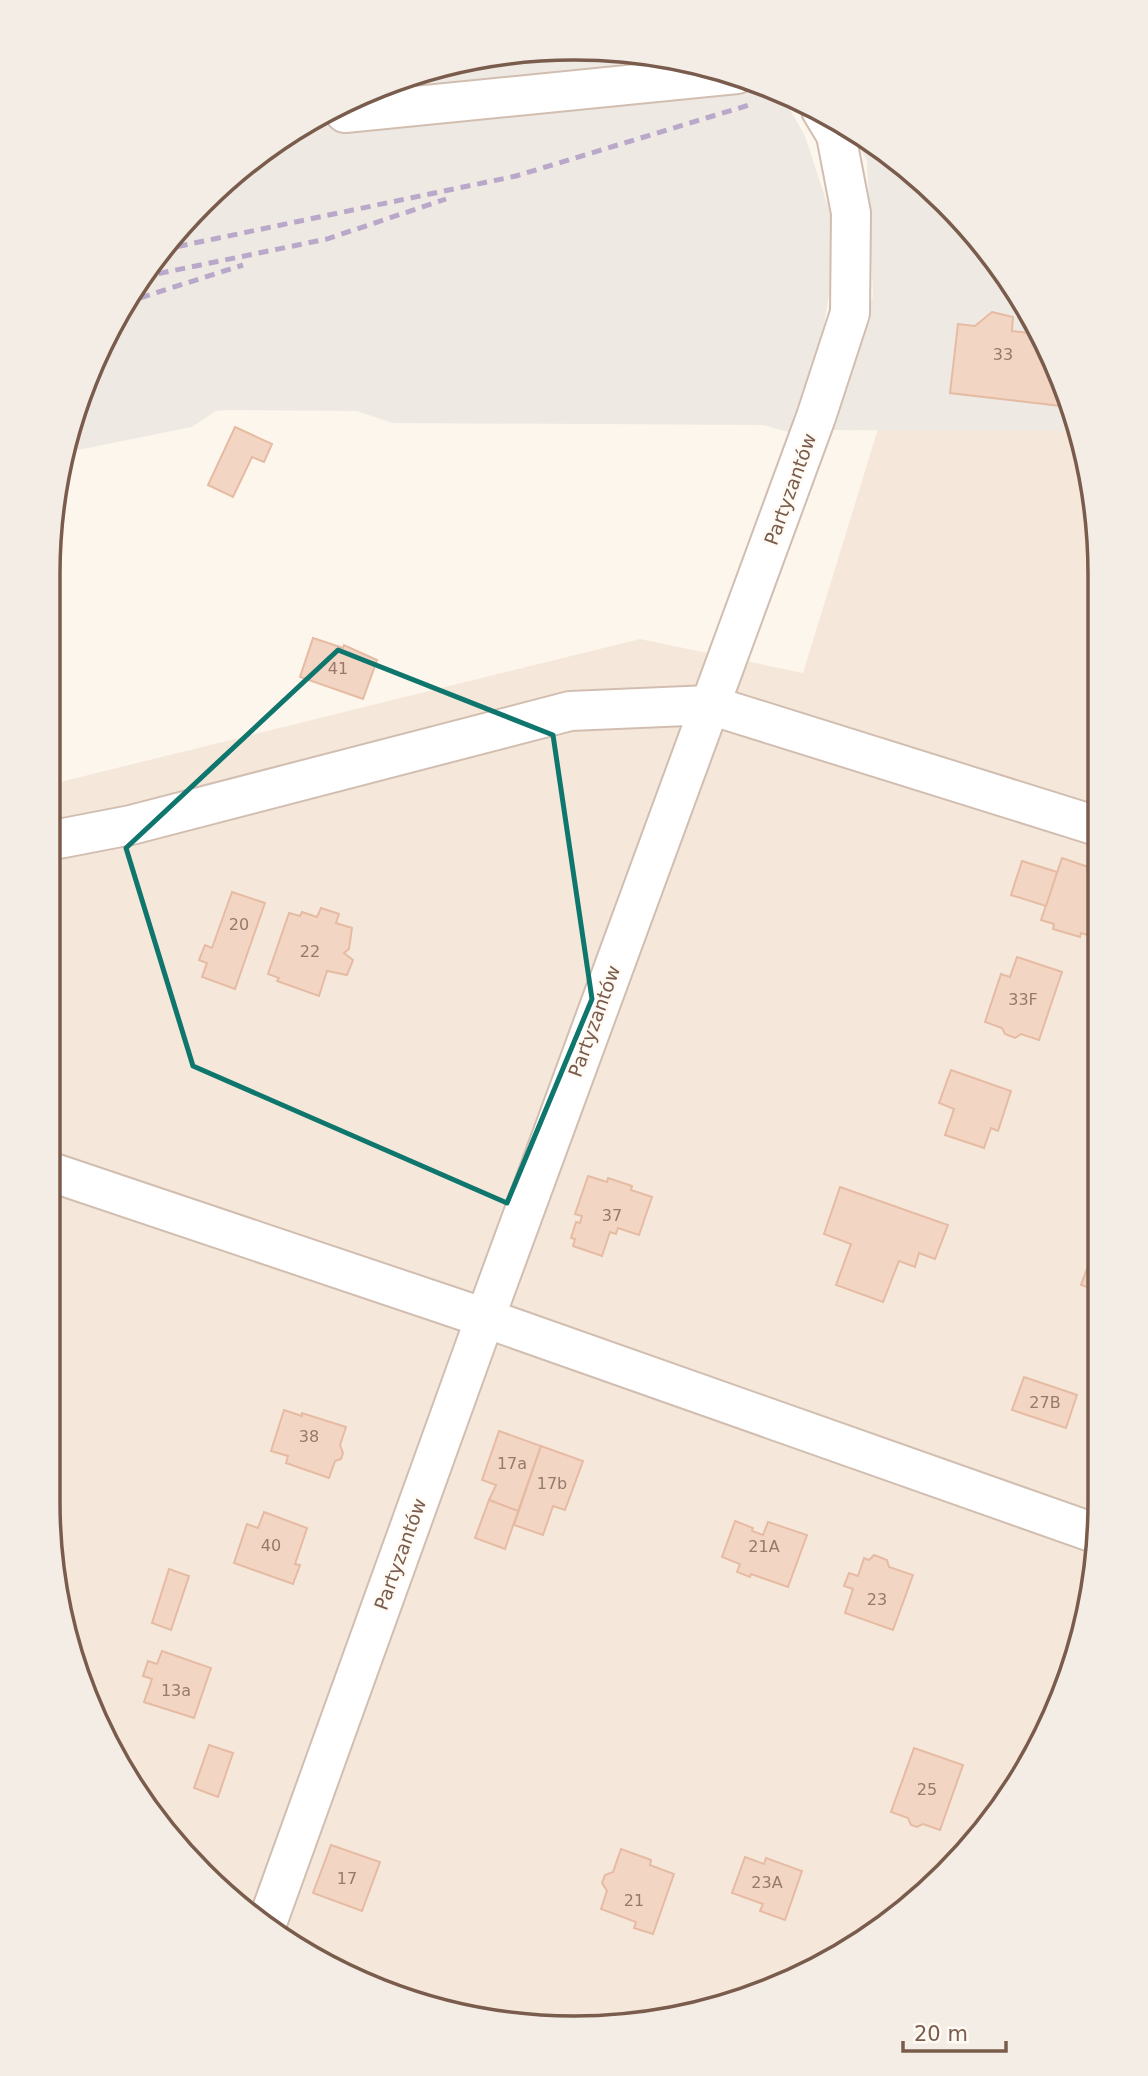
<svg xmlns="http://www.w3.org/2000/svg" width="1148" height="2076" font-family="'DejaVu Sans',sans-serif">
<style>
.residential{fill:#f5e8da}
.industrial{fill:#efe9e4}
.building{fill:#f3d5c3;stroke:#e6bba3;stroke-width:2}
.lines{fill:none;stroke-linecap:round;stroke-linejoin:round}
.minor-casing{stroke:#d1beb0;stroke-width:42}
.minor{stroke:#fff;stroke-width:38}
.rail{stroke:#b9a8c9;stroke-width:5;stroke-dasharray:10 7;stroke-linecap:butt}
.marked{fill:none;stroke:#0f766e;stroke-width:5;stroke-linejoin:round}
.labels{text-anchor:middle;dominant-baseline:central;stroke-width:5;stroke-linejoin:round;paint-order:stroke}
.number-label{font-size:16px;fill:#987a6a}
.street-label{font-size:19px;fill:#7a5c4d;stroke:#fffaf3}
.rim{fill:none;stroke:#7a5c4d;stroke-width:3.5}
</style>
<rect width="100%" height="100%" fill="#fdf6ec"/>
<path class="residential" d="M937,237l75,44 49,92 35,133 4,1030 -17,103 -53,126 -108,133 -146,90 -167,40 -171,-17 -156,-71 -126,-117 -81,-151 -28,-170 1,-717 592,-146 163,34z"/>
<g class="industrial">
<path d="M539,48l103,4 101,23 37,17 25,44 33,101 -20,125 -26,71 -29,-8 -370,-2 -37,-12 -128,-1 -12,1 -24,16 -129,26 2,-16 53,-126 60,-84 75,-71 88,-54 96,-37z"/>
<path d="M848,126l74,52 90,103 49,92 15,58 -245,-1 42,-134 -6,-135z"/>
</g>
<g class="building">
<path d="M992,312l21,5 -1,14 28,3 21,39 9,34 -120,-14 8,-69 17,2z"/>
<path d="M235,427l37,17 -8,18 -12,-5 -19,40 -25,-12z"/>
<path d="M313,638l30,10 1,-3 33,15 -14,39 -63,-22z"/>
<path d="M1062,858l35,12 1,54 -4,13 -13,-4 -1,4 -27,-8 1,-5 -13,-4z"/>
<path d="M1022,861l35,11 -11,34 -35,-11z"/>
<path d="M232,892l33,11 -30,86 -33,-12 5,-14 -8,-3 6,-15 7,3z"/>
<path d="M321,908l18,6 -3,9 16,5 -3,21 -5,4 9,7 -6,15 -20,-4 -8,25 -42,-15 2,-3 -11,-4 21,-61 11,3 2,-4 15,5z"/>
<path d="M1017,957l45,15 -23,68 -18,-6 -6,4 -10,-4 -3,-6 -17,-6 16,-48 9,3z"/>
<path d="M951,1070l60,21 -13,40 -7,-3 -7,20 -39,-13 9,-26 -15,-6z"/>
<path d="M588,1176l19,6 1,-4 24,8 -1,4 21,7 -13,38 -21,-7 -2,6 -6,-2 -8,24 -29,-10 2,-7 -4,-1 5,-16 4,1 2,-7 -7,-2z"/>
<path d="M840,1187l108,38 -13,34 -16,-6 -4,14 -16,-6 -16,41 -47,-17 15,-41 -27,-10z"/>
<path d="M1090,1261l9,3v27l-18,-6z"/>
<path d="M1099,1300v32l-9,-3z"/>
<path d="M1024,1377l53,18 -11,33 -54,-18z"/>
<path d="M284,1410l18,6v-3l44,14 -6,18 3,8 -2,6 -6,2 -6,17 -43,-15 2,-7 -17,-5z"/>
<path d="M499,1431l42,15 -23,65 -29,-11 7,-15 -14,-5z"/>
<path d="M541,1446l42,15 -18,49 -12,-4 -10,29 -29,-10z"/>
<path d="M489,1500l29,11 -13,38 -30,-11z"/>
<path d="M264,1512l43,16 -12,36 5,1 -7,19 -59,-21 13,-39 11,4z"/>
<path d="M735,1521l18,7 -1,3 11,4 5,-13 39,13 -19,52 -37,-13 -1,3 -13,-5 3,-8 -18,-7z"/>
<path d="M874,1555l13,5 2,7 24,8 -20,55 -48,-17 8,-24 -9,-3 5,-13 9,3 6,-18 5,2z"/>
<path d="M169,1569l20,7 -18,54 -19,-7z"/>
<path d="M69,1636l9,3 -6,15z"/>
<path d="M162,1651l49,17 -17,50 -50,-16 8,-23 -9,-3 5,-15 9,3z"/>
<path d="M209,1745l24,8 -15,44 -24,-9z"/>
<path d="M914,1748l49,17 -23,65 -17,-6 -6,3 -6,-2 -3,-7 -17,-6z"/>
<path d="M331,1845l49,17 -18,49 -49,-18z"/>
<path d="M621,1849l30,11 -1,5 24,9 -21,60 -19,-6 2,-6 -35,-13 6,-18 -5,-8 3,-8 8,-3z"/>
<path d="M745,1857l19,7 2,-6 36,13 -17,49 -25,-9 3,-7 -31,-11z"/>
</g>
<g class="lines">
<g class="minor-casing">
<g id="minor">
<path d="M345,113l392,-39"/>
<path d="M48,841l83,-16 439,-114 140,-6 387,121"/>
<path d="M48,1171l437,147 615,217"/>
<path d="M266,1926l219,-608 331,-901 34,-104 1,-100 -15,-78 -15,-25"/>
</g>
</g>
<use href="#minor" class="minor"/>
<g class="rail">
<path d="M161,250l355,-74 233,-71"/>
<path d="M142,277l185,-38 119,-40"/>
<path d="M124,303l119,-38"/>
</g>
</g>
<path class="marked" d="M338,650l215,85 39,264 -85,204 -314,-137 -67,-218z"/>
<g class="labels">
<g class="number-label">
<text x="1003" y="354">33</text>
<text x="338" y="668">41</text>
<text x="239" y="924">20</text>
<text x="310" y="951">22</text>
<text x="1023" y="999">33F</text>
<text x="612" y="1215">37</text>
<text x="1045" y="1402">27B</text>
<text x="309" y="1436">38</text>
<text x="512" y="1463">17a</text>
<text x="552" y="1483">17b</text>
<text x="271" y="1545">40</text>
<text x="764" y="1546">21A</text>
<text x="877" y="1599">23</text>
<text x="176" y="1690">13a</text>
<text x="927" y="1789">25</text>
<text x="347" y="1878">17</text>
<text x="767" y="1882">23A</text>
<text x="634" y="1900">21</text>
</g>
<g class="street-label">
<text transform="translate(790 489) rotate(-70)">Partyzantów</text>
<text transform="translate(594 1021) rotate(-70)">Partyzantów</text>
<text transform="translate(400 1554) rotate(-70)">Partyzantów</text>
</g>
</g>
<path d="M0 0H1148V2076H0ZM574 60H574A514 514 0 0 1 1088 574V1502A514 514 0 0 1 574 2016H574A514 514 0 0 1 60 1502V574A514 514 0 0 1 574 60Z" fill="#f4ede6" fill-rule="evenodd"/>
<path class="rim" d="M574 60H574A514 514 0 0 1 1088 574V1502A514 514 0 0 1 574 2016H574A514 514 0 0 1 60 1502V574A514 514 0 0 1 574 60Z"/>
<path d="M903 2041v10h103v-10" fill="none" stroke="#7a5c4d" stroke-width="3.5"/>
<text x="914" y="2041" font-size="21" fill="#7a5c4d" stroke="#fffaf3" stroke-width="5" paint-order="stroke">20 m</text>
</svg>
